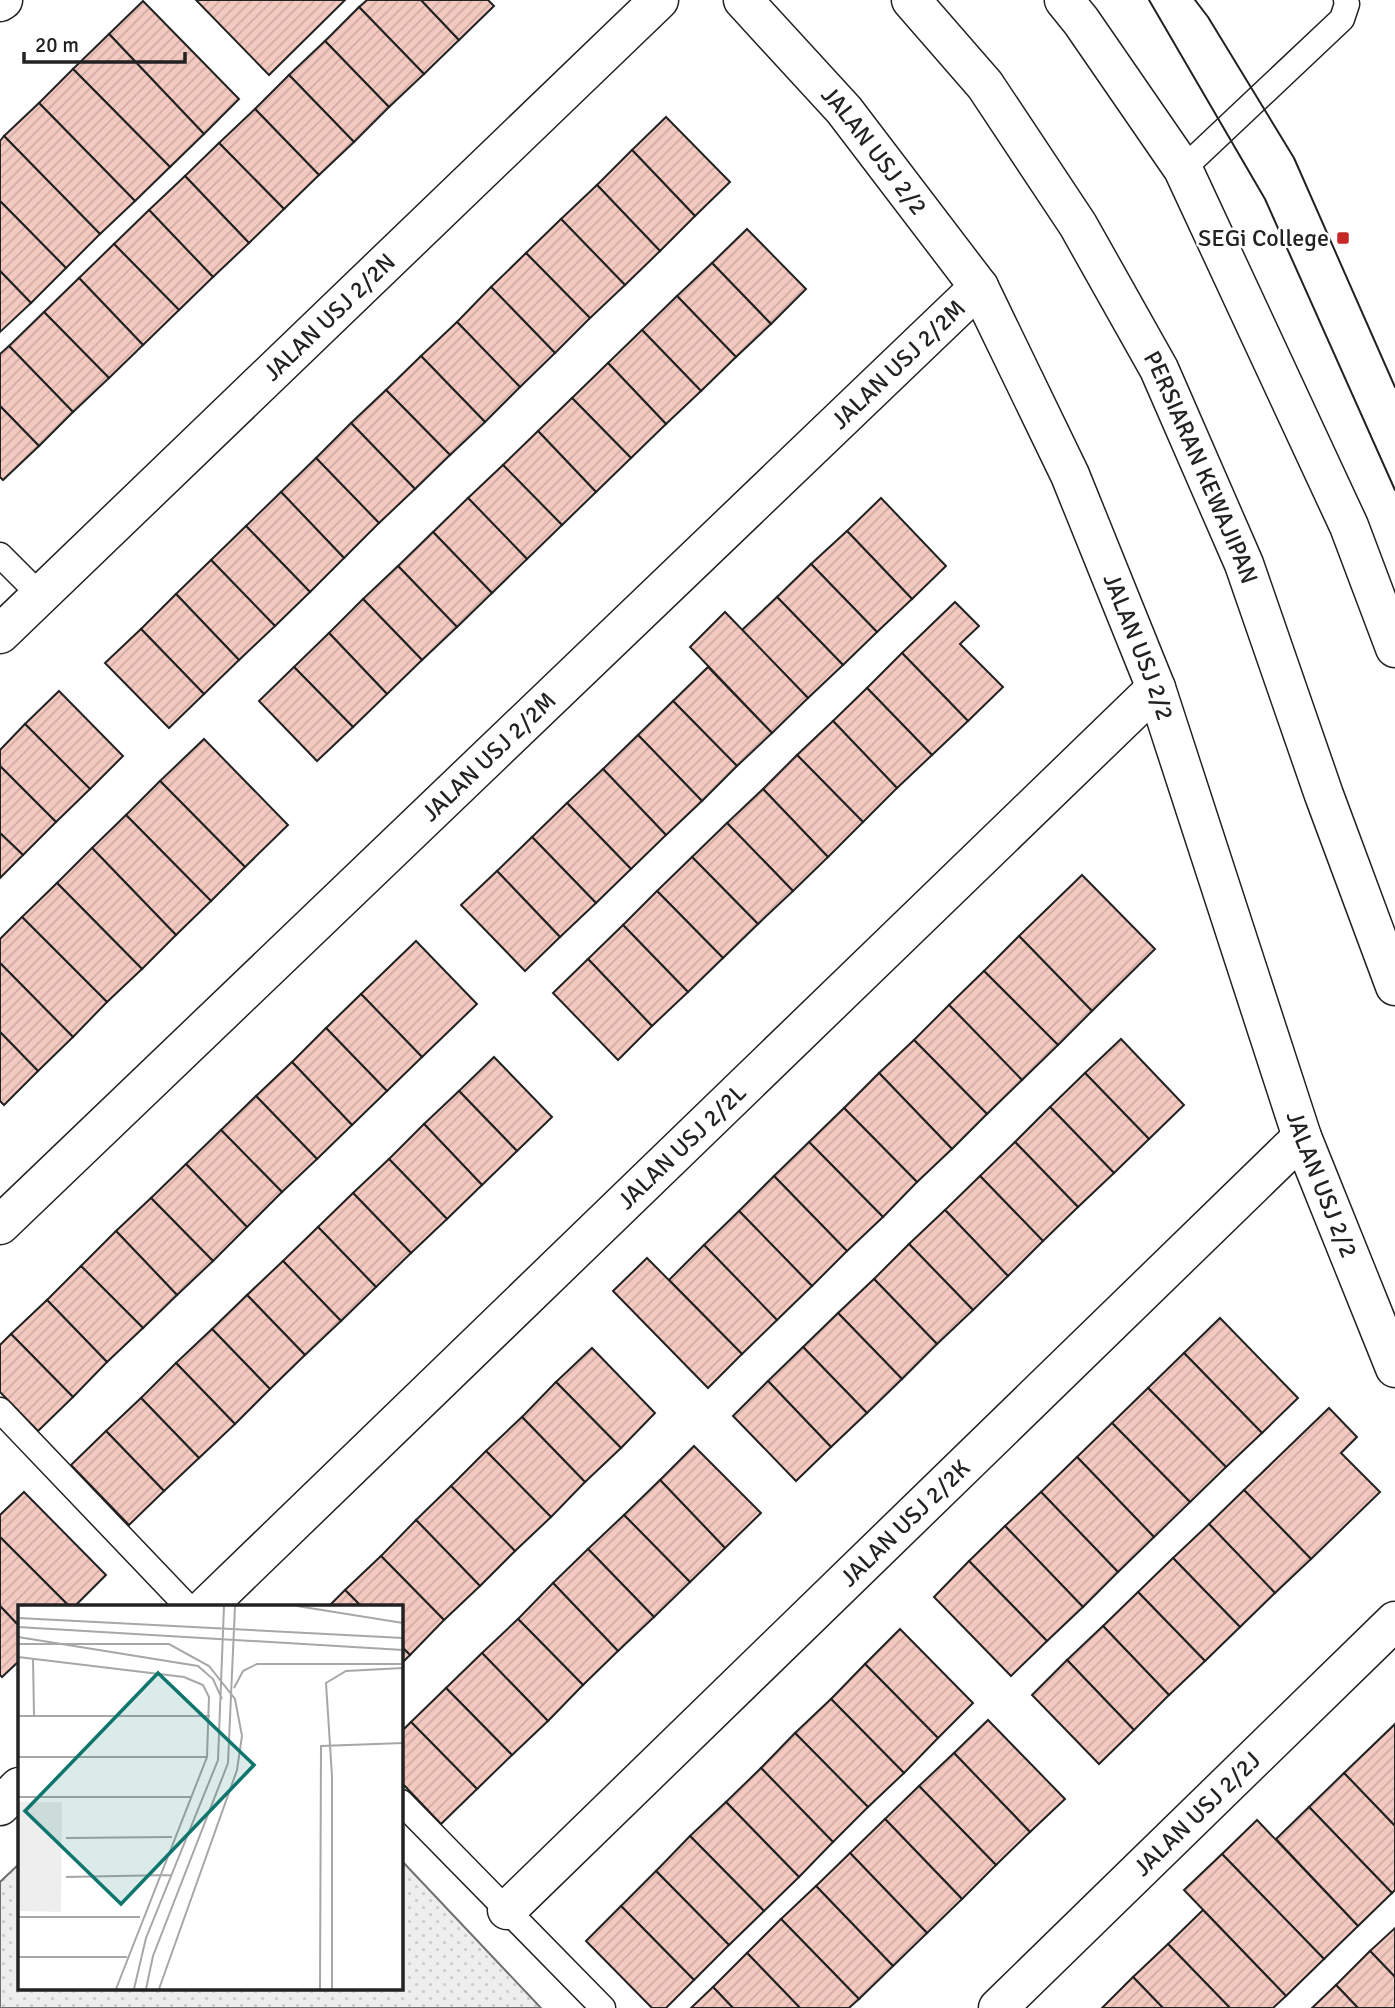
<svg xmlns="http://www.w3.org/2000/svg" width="1395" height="2008" font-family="Signika,sans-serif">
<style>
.park{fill:url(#park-dots);stroke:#6f6f6f;stroke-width:2}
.building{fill:url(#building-hatch);stroke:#222;stroke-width:2}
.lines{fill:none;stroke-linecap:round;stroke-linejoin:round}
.lane-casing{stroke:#222;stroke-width:27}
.street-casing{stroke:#222;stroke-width:41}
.primary-casing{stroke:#222;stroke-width:41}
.lane{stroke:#fff;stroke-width:24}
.street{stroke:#fff;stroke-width:38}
.primary{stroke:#fff;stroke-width:38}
.tram{stroke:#222;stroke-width:2}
.poi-dot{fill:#c62828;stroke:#fff;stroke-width:2.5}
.labels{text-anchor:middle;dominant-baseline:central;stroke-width:5;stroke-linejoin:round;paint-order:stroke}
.street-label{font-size:24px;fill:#222;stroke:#fff}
.poi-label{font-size:24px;fill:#222;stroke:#fff;text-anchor:end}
.inset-road{fill:none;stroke:#a7a7a7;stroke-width:2}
.view{fill:#0f766e;fill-opacity:0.15;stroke:#0f766e;stroke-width:3.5}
.inset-edge{fill:none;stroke:#222;stroke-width:3.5}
</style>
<defs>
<pattern id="park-dots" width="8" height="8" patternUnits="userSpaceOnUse" patternTransform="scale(1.75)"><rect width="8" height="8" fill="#eee"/><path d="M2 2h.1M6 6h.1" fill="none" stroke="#ccc" stroke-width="1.8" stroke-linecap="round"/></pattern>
<pattern id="building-hatch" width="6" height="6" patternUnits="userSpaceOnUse" patternTransform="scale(1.75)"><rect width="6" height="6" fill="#f3c9c0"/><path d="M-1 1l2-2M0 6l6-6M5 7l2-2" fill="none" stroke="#d0aca5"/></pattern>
</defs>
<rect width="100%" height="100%" fill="#fff"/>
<path class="park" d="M401,1860l140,148h-541v-126l19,-18v125h382z"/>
<g class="building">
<path d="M196,0h149l-76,75z"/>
<path d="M367,0h54l38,40 -35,34 -65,-67z"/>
<path d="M421,0h67l6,6 -35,34z"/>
<path d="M143,1l96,98 -35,35 -95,-100z"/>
<path d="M359,7l65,67 -35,33 -64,-66z"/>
<path d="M109,34l95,100 -34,33 -97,-98z"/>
<path d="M325,41l64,66 -35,35 -65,-67z"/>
<path d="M73,69l97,98 -35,34 -96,-98z"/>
<path d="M289,75l65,67 -35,33 -64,-66z"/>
<path d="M39,103l96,98 -35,33 -96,-98z"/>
<path d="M255,109l64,66 -35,34 -65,-66z"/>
<path d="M666,117l64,65 -35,34 -63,-66z"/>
<path d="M4,136l96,98 -34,34 -66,-67v-60z"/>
<path d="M219,143l65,66 -35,34 -64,-67z"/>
<path d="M632,150l63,66 -35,35 -63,-66z"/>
<path d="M185,176l64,67 -36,34 -64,-67z"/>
<path d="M597,185l63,66 -35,34 -64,-66z"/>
<path d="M0,201l66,67 -35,35 -31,-32z"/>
<path d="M149,210l64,67 -34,33 -65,-66z"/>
<path d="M561,219l64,66 -35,33 -64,-65z"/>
<path d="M747,229l59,60 -35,35 -59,-61z"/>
<path d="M114,244l65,66 -36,35 -64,-67z"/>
<path d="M526,253l64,65 -35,35 -64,-66z"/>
<path d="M712,263l59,61 -35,33 -59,-61z"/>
<path d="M0,271l31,32 -31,29z"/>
<path d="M79,278l64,67 -34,33 -65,-66z"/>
<path d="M491,287l64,66 -35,34 -63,-65z"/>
<path d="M677,296l59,61 -35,34 -59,-61z"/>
<path d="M44,312l65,66 -36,34 -64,-66z"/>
<path d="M457,322l63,65 -35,35 -64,-66z"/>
<path d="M642,330l59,61 -35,33 -58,-61z"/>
<path d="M9,346l64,66 -34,34 -39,-40v-52z"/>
<path d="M421,356l64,66 -35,33 -64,-65z"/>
<path d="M608,363l58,61 -35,34 -59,-60z"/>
<path d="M386,390l64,65 -35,34 -64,-66z"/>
<path d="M572,398l59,60 -35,34 -58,-61z"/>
<path d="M0,406l39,40 -36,34 -3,-3z"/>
<path d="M351,423l64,66 -36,34 -63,-65z"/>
<path d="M538,431l58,61 -34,33 -59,-60z"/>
<path d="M316,458l63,65 -35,35 -63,-66z"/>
<path d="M503,465l59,60 -35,34 -59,-61z"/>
<path d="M281,492l63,66 -34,34 -64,-66z"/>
<path d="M468,498l59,61 -35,34 -59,-61z"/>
<path d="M881,498l65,68 -34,33 -65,-68z"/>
<path d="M246,526l64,66 -35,34 -64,-66z"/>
<path d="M847,531l65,68 -35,33 -66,-68z"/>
<path d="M433,532l59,61 -35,34 -59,-61z"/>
<path d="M211,560l64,66 -36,34 -63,-66z"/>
<path d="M811,564l66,68 -34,33 -66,-68z"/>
<path d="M398,566l59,61 -35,33 -59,-61z"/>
<path d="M176,594l63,66 -35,34 -63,-65z"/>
<path d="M777,597l66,68 -35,33 -66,-68z"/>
<path d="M363,599l59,61 -35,34 -58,-61z"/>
<path d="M955,602l24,24 -19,18 43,43 -35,34 -66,-68z"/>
<path d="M725,612l83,86 -36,35 -82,-86z"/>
<path d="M141,629l63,65 -35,34 -64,-65z"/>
<path d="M329,633l58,61 -34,33 -59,-60z"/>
<path d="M902,653l66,68 -36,34 -65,-67z"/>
<path d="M294,667l59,60 -36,34 -58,-60z"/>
<path d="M708,667l64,66 -35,33 -64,-65z"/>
<path d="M867,688l65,67 -35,33 -64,-67z"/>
<path d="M59,691l64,65 -33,33 -65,-65z"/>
<path d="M673,701l64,65 -35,35 -64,-66z"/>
<path d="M833,721l64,67 -34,34 -66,-67z"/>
<path d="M25,724l65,65 -34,33 -56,-56v-16z"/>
<path d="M638,735l64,66 -36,34 -63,-66z"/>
<path d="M204,739l84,86 -43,42 -85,-86z"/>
<path d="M797,755l66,67 -35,35 -65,-68z"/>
<path d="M0,766l56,56 -33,33 -23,-22z"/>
<path d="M603,769l63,66 -35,34 -64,-66z"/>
<path d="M160,781l85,86 -34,34 -85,-86z"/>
<path d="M763,789l65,68 -35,34 -66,-68z"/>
<path d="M567,803l64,66 -35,34 -64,-66z"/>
<path d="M126,815l85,86 -35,34 -84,-87z"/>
<path d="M727,823l66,68 -35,33 -66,-67z"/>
<path d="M0,833l23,22 -23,23z"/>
<path d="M532,837l64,66 -36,34 -63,-66z"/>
<path d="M92,848l84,87 -34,34 -85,-86z"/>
<path d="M692,857l66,67 -35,34 -66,-67z"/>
<path d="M497,871l63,66 -35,34 -64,-66z"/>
<path d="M1082,875l73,74 -63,62 -73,-75z"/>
<path d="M57,883l85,86 -35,33 -85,-85z"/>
<path d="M657,891l66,67 -35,34 -65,-67z"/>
<path d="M22,917l85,85 -34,35 -73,-74v-24z"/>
<path d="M623,925l65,67 -36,34 -64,-67z"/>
<path d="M1019,936l73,75 -34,34 -74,-74z"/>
<path d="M416,941l61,63 -55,53 -61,-63z"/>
<path d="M588,959l64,67 -34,34 -65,-67z"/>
<path d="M0,963l73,74 -35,34 -38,-39z"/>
<path d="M984,971l74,74 -36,35 -73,-75z"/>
<path d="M361,994l61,63 -35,34 -61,-63z"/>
<path d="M949,1005l73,75 -35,34 -73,-74z"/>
<path d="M326,1028l61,63 -35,34 -60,-63z"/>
<path d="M0,1032l38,39 -34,34 -4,-4z"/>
<path d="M1121,1039l63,66 -35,34 -64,-66z"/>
<path d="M914,1040l73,74 -35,35 -73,-76z"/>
<path d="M494,1057l58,60 -35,34 -58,-60z"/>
<path d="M292,1062l60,63 -35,34 -61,-63z"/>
<path d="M879,1073l73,76 -35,33 -73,-74z"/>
<path d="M1085,1073l64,66 -35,34 -64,-66z"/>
<path d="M459,1091l58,60 -35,34 -58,-61z"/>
<path d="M256,1096l61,63 -35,33 -61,-62z"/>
<path d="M1050,1107l64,66 -36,34 -63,-65z"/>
<path d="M844,1108l73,74 -34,35 -74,-75z"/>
<path d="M424,1124l58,61 -35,34 -58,-60z"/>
<path d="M221,1130l61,62 -35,35 -61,-63z"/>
<path d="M809,1142l74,75 -36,34 -73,-75z"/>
<path d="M1015,1142l63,65 -35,34 -63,-65z"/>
<path d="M389,1159l58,60 -36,34 -58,-60z"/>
<path d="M186,1164l61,63 -34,34 -62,-63z"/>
<path d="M774,1176l73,75 -35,35 -73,-75z"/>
<path d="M980,1176l63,65 -35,35 -63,-66z"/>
<path d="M353,1193l58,60 -35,34 -58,-60z"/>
<path d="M151,1198l62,63 -36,34 -61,-64z"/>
<path d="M945,1210l63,66 -35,34 -64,-66z"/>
<path d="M739,1211l73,75 -35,34 -73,-75z"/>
<path d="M318,1227l58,60 -35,34 -58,-60z"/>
<path d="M116,1231l61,64 -34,33 -62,-62z"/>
<path d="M909,1244l64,66 -36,34 -63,-65z"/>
<path d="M704,1245l73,75 -35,34 -73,-74z"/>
<path d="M647,1258l95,96 -34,34 -95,-97z"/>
<path d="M283,1261l58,60 -36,34 -58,-60z"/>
<path d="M81,1266l62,62 -36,34 -60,-62z"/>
<path d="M874,1279l63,65 -35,35 -64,-66z"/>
<path d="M247,1295l58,60 -35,34 -58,-60z"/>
<path d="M47,1300l60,62 -34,35 -62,-63z"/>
<path d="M838,1313l64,66 -35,34 -64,-66z"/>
<path d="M1220,1318l78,80 -36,35 -78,-80z"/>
<path d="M212,1329l58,60 -35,35 -59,-61z"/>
<path d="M11,1334l62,63 -35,34 -38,-39v-47z"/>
<path d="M803,1347l64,66 -36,34 -63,-66z"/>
<path d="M592,1348l63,65 -34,35 -65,-66z"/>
<path d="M1184,1353l78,80 -36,34 -78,-79z"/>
<path d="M176,1363l59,61 -36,34 -58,-60z"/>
<path d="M768,1381l63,66 -35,34 -63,-65z"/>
<path d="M556,1382l65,66 -36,34 -63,-65z"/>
<path d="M1148,1388l78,79 -36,35 -78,-79z"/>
<path d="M141,1398l58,60 -35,33 -58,-60z"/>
<path d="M1329,1408l28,29 -16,16 39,39 -69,67 -67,-69z"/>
<path d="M522,1417l63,65 -34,35 -65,-66z"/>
<path d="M1112,1423l78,79 -36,35 -77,-80z"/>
<path d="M106,1431l58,60 -35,34 -58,-60z"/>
<path d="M694,1446l67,67 -36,35 -65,-68z"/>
<path d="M486,1451l65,66 -36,34 -64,-65z"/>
<path d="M1077,1457l77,80 -36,35 -77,-80z"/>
<path d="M660,1480l65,68 -35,34 -66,-67z"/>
<path d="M451,1486l64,65 -35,35 -64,-66z"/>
<path d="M1244,1490l67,69 -36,34 -66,-69z"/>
<path d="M24,1492l82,83 -32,32h-4l-70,-70v-22z"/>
<path d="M1041,1492l77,80 -35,35 -78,-81z"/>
<path d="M624,1515l66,67 -36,35 -66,-68z"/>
<path d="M416,1520l64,66 -36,34 -63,-64z"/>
<path d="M1209,1524l66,69 -35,34 -67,-69z"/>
<path d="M1005,1526l78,81 -36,34 -78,-80z"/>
<path d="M0,1537l70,70h-51v19l-19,-20z"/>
<path d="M588,1549l66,68 -36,34 -65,-68z"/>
<path d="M381,1556l63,64 -34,35 -9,-9v-39h-39l-17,-17z"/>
<path d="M1173,1558l67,69 -35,34 -67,-69z"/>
<path d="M969,1561l78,80 -36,35 -77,-79z"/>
<path d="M553,1583l65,68 -35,34 -65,-66z"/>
<path d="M345,1590l17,17h-34z"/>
<path d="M1138,1592l67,69 -36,34 -66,-69z"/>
<path d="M0,1606l19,20v35l-17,16 -2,-2z"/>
<path d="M518,1619l65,66 -35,36 -66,-68z"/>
<path d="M1103,1626l66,69 -35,35 -67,-70z"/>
<path d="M900,1629l73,74 -35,35 -73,-74z"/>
<path d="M401,1646l9,9 -9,9z"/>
<path d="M482,1653l66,68 -36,34 -66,-67z"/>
<path d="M1067,1660l67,70 -35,34 -67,-69z"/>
<path d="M865,1664l73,74 -34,35 -73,-74z"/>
<path d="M446,1688l66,67 -35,34 -66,-67z"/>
<path d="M831,1699l73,74 -36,34 -73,-74z"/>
<path d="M988,1720l77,79 -35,33 -76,-79z"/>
<path d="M411,1722l66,67 -36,35 -40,-42v-50z"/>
<path d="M1395,1724v102l-51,-53z"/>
<path d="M795,1733l73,74 -35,35 -72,-74z"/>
<path d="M954,1753l76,79 -34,33 -77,-79z"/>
<path d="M761,1768l72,74 -34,35 -73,-75z"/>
<path d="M1344,1773l51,53v64l-3,3 -83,-86z"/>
<path d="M919,1786l77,79 -34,34 -77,-80z"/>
<path d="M726,1802l73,75 -35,34 -74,-75z"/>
<path d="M1309,1807l83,86 -34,33 -82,-87z"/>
<path d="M885,1819l77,80 -35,34 -77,-80z"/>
<path d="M1257,1820l101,106 -34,33 -102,-105z"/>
<path d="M690,1836l74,75 -35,34 -73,-74z"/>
<path d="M850,1853l77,80 -34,33 -77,-80z"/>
<path d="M1222,1854l102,105 -38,37 -102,-106z"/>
<path d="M656,1871l73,74 -35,35 -73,-74z"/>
<path d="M816,1886l77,80 -34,33 -78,-80z"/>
<path d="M621,1906l73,74 -28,28h-14l-66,-67z"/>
<path d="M1203,1910l83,86 -13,12h-43l-62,-64z"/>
<path d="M781,1919l78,80 -10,9h-49l-53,-55z"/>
<path d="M1395,1928v49l-25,-26z"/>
<path d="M1168,1944l62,64h-67l-30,-31z"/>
<path d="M1370,1951l25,26v31h-37l-22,-23z"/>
<path d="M747,1953l53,55h-67l-20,-21z"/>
<path d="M1133,1977l30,31h-61z"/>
<path d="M1336,1985l22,23h-46z"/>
<path d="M713,1987l20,21h-42z"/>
</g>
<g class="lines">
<g class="lane-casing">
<g id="lane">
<path d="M1183,169l159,-150 5,-15 -1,-4"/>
<path d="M0,555l40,40"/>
<path d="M0,1410l188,197"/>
<path d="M401,1802l202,206"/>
</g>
</g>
<g class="street-casing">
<g id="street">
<path id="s1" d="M743,0l101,110 135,177 91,188 86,213 146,449 93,231"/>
<path d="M0,2l3,-2"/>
<path id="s2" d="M0,634l659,-634"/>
<path id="s3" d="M0,1225l979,-938"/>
<path id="s4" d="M206,1607l950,-919"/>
<path d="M0,1806l19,-19"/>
<path id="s5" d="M507,1910l795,-773"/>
<path id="s6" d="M998,2008l397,-387"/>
</g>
</g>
<g class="primary-casing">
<g id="primary">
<path id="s7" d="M911,0l74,85 93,140 81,144 85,195 80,231 71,191"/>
<path d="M1064,0l17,21 102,148 166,357 46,122"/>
</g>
</g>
<use href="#lane" class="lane"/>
<use href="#street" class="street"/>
<use href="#primary" class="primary"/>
<g class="tram">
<path d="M1149,0l116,199 130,291"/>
<path d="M1195,0l13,17 86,141 101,229"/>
</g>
</g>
<rect class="poi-dot" x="1336" y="231" width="14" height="14" rx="3.5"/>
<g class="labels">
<g class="street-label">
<text stroke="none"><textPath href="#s1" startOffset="200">JALAN USJ 2/2</textPath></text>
<text stroke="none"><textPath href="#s2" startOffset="457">JALAN USJ 2/2N</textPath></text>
<text stroke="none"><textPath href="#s3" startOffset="1244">JALAN USJ 2/2M</textPath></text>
<text stroke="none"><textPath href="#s7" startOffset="553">PERSIARAN KEWAJIPAN</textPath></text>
<text stroke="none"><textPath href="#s1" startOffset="766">JALAN USJ 2/2</textPath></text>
<text stroke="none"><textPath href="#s3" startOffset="677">JALAN USJ 2/2M</textPath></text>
<text stroke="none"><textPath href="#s4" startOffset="662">JALAN USJ 2/2L</textPath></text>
<text stroke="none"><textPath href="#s1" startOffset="1334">JALAN USJ 2/2</textPath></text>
<text stroke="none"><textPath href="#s5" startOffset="555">JALAN USJ 2/2K</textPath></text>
<text stroke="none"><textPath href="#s6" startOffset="278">JALAN USJ 2/2J</textPath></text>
</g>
<g class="poi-label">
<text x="1329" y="238">SEGi College</text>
</g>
</g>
<g transform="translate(18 1605)">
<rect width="385" height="385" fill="#fff"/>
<path d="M0,197h44l-1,110 -43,-1z" fill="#eee"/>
<path class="inset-road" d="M279,1l106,17M0,13l385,20M0,22l385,23M0,32l180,29 15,13 9,20M0,39h151l40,22 26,33 7,37 -5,34 -78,219M0,52l166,20 19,8 6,12 -2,60 -91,232M15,53l1,58M216,83l9,-17 14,-7h146M0,111h192M0,152h189M0,192h174M48,233l106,-1M48,272l105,-2M0,312h122M0,352h109M116,384l12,-51 72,-178 6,-154M128,384l7,-33 75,-193 7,-157M302,384l1,-243 82,-3M314,384v-213l-6,-93 20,-12 57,-3"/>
<path class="view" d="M140,68l96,92 -133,139 -96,-93z"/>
<rect width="385" height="385" class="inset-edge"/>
</g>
<path d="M24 52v10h161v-10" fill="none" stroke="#222222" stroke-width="3.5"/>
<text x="35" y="52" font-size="21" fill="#222222" stroke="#ffffff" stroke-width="5" paint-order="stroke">20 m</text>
</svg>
